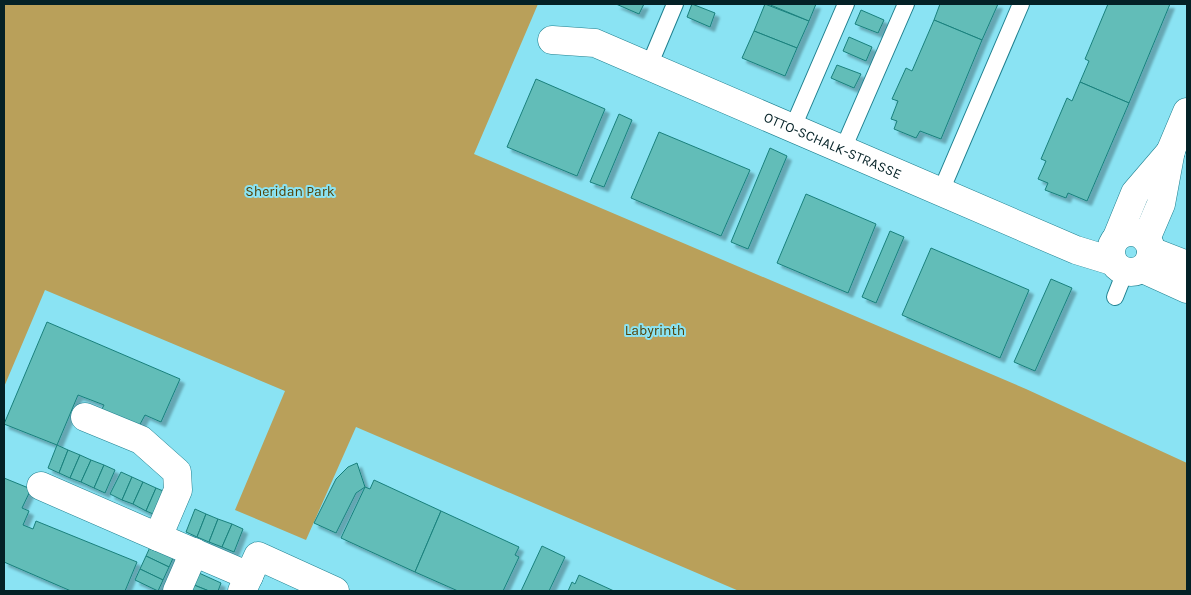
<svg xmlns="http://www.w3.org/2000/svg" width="1191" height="595" font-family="Karla,sans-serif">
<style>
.green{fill:#b9a05a}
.building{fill:#62bdb8;stroke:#19807c;filter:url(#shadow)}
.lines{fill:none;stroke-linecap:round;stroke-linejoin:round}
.lane-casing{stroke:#1f8190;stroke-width:18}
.street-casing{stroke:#1f8190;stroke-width:29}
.lane{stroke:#fff;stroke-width:16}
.street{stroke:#fff;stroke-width:28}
.labels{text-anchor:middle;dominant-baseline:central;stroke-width:4;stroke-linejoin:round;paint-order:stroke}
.street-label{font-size:14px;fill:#042126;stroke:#8ae3f3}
.park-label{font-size:14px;fill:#534207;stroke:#8ae3f3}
</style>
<defs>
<filter id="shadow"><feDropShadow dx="4.5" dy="4.5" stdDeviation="1" flood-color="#0004"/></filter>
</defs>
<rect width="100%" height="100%" fill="#8ae3f3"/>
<path class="green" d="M4,4h534l-64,150 552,235 161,74v128h-448l-383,-164 -50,113 -71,-30 50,-119 -240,-101 -41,97z"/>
<g class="building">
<path d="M616,4h28l-5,10z"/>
<path d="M692,4l23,9 -5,14 -23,-10z"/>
<path d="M765,4l44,17 -12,27 -43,-17z"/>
<path d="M768,4h48l-7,17z"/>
<path d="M940,4h58l-16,36 -48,-20z"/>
<path d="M1108,4h62l-41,99 -49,-21 9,-21 -4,-2z"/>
<path d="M861,10l23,10 -6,13 -23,-9z"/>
<path d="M934,20l48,20 -41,99 -21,-8 -4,7 -22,-9 3,-8 -6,-2 7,-18 -6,-2 14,-31 6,3z"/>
<path d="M754,31l43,17 -12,28 -43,-18z"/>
<path d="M849,37l23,10 -6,14 -23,-10z"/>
<path d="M837,65l24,9 -7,14 -23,-10z"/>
<path d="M536,79l69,30 -28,67 -70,-29z"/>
<path d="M1080,82l49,21 -42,98 -19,-8 -2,5 -21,-8 3,-7 -10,-4 8,-18 -5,-2 26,-61 5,3z"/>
<path d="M619,114l13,6 -28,67 -14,-5z"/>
<path d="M659,132l91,38 -29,66 -90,-38z"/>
<path d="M770,148l17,8 -39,93 -17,-7z"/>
<path d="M806,194l70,30 -28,69 -71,-30z"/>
<path d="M890,231l14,6 -28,66 -14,-6z"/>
<path d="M931,248l98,42 -29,68 -98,-43z"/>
<path d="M1051,279l21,9 -37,83 -21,-9z"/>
<path d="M47,322l133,57 -19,43 -16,-7 -7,13 -38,-15 4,-8 -26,-10 -21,50 -53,-21z"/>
<path d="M57,445l11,5 -9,23 -11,-5z"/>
<path d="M68,450l12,5 -10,23 -11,-5z"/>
<path d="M80,455l11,5 -10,22 -11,-4z"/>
<path d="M91,460l13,5 -10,23 -13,-6z"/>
<path d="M357,463l8,24 -9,6 -20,40 -22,-10 22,-44 12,-12z"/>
<path d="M104,465l11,5 -10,23 -11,-5z"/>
<path d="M121,472l11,5 -10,23 -12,-6z"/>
<path d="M132,477l11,5 -10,22 -11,-4z"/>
<path d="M4,478l27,11 -9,19 7,3 -6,14 10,4 3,-8 101,41 -12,29h-54l-67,-29z"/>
<path d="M374,480l67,31 -26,61 -74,-34 24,-51 5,2z"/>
<path d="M143,482l13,6 -10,23 -13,-7z"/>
<path d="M156,488l12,5 -10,23 -12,-5z"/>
<path d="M195,509l11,5 -9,23 -11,-5z"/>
<path d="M441,511l78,36 -4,8 4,2 -16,34h-45l-43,-19z"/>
<path d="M206,514l12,5 -9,23 -12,-5z"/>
<path d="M218,519l14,5 -10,23 -13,-5z"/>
<path d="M232,524l11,5 -9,23 -12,-5z"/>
<path d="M151,545l23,11 -5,11 -23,-11z"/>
<path d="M542,546l23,11 -16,34h-28z"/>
<path d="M146,556l23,11 -6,13 -23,-11z"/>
<path d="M140,569l23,11 -5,11 -23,-11z"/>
<path d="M199,573l22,10 -3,8h-9l-15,-6z"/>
<path d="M579,575l35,16h-46l4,-9 3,2z"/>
<path d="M194,585l15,6h-18z"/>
</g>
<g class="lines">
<g class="lane-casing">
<g id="lane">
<path d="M649,66l26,-62"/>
<path d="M793,127l53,-123"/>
<path d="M843,149l63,-145"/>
<path d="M941,191l80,-187"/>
<path d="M1115,297l10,-25"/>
</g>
</g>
<g class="street-casing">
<g id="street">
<path id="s1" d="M552,40l43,3 481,207 36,11"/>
<circle cx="1131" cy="252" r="20"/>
<path d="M1117,237l18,-44 36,-42"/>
<path d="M1146,239l15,-35 10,-54 16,-38"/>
<path d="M1151,251l36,14"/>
<path d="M1143,269l44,20"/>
<path d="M85,417l56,23 36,32 1,18 -20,47 91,39"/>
<path d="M41,486l117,51"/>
<path d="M177,591l17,-39"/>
<path d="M242,591l16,-35 77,35"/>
</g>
</g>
<use href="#lane" class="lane"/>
<use href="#street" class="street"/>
</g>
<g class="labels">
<g class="street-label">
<text stroke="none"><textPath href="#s1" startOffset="302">OTTO-SCHALK-STRASSE</textPath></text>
</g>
<g class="park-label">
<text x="290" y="191">Sheridan Park</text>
<text x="655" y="330">Labyrinth</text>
</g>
</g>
<rect width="1191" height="595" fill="none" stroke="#042126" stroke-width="10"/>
</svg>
